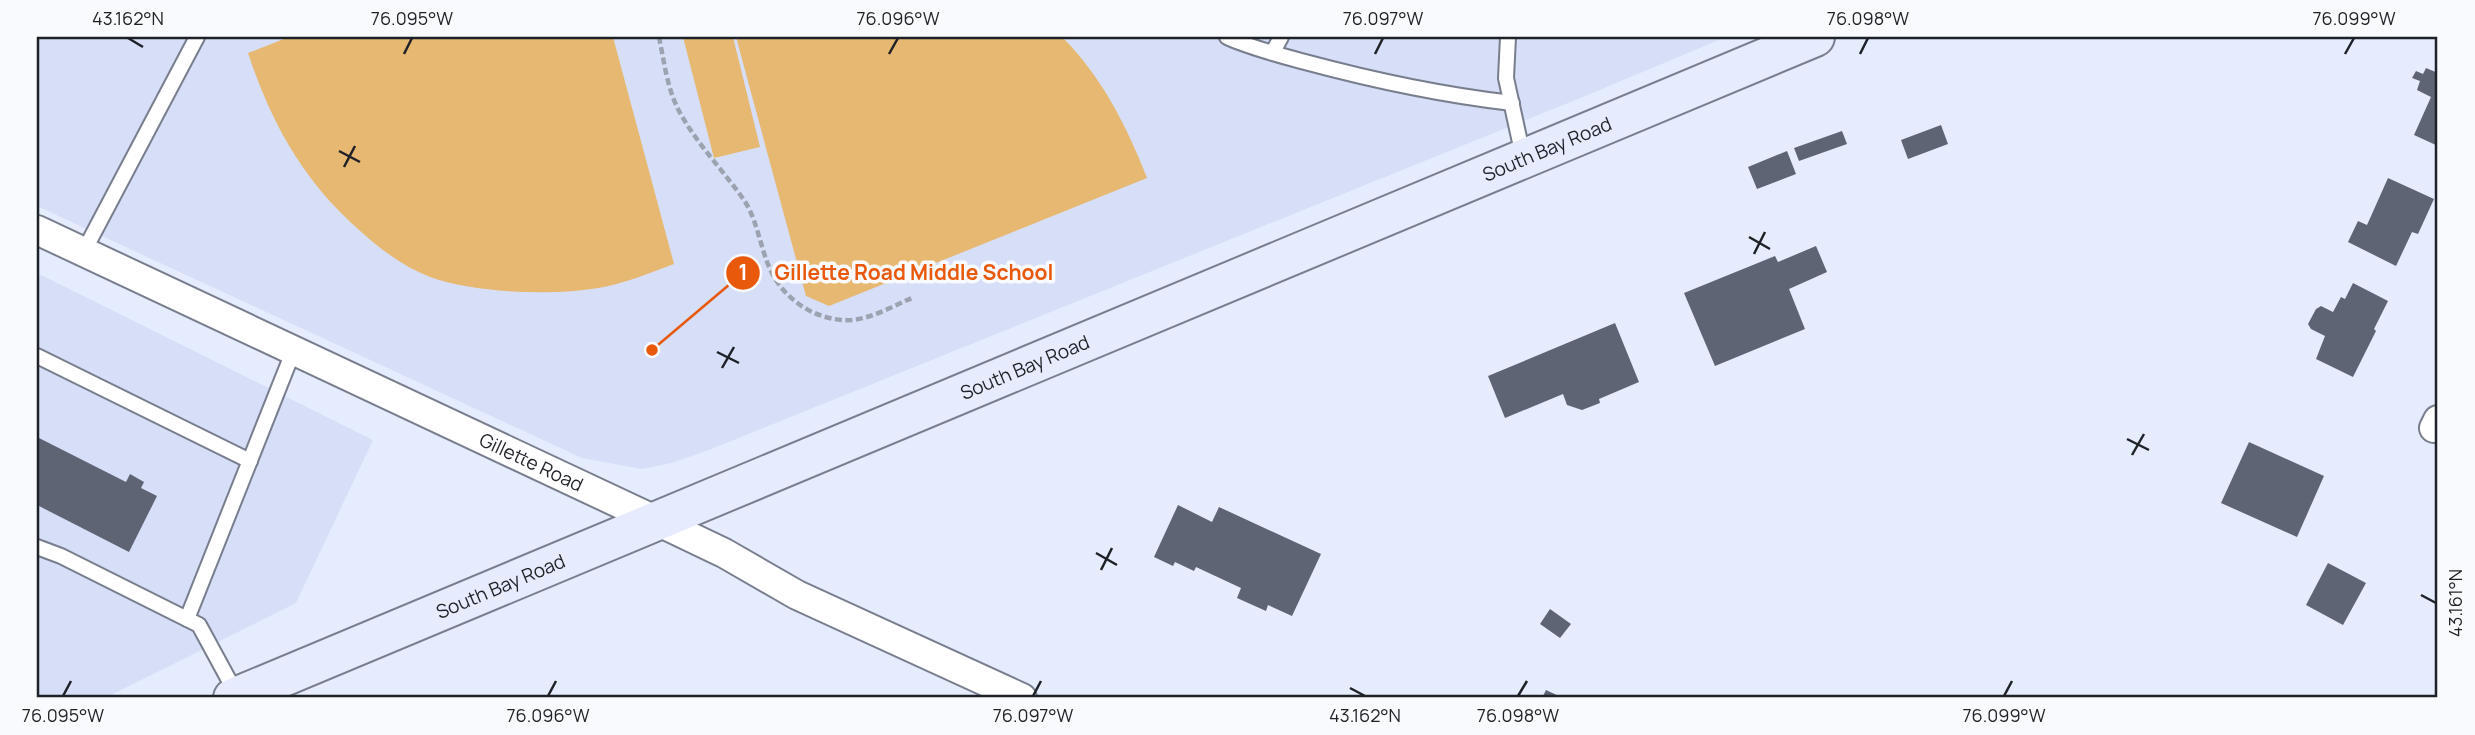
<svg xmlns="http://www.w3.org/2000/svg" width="2475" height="735" font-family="Manrope,sans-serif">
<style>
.built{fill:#d6dff7}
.green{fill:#e7b871}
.building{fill:#5e6473}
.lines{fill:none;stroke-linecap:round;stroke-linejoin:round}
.lane-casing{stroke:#787e8d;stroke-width:18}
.street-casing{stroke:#787e8d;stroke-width:32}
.secondary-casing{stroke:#787e8d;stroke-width:42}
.path{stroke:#9da2b0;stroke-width:4.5;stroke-dasharray:7 3.5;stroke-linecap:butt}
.lane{stroke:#fff;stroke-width:14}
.street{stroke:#fff;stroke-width:28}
.secondary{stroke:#e6ecfd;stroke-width:38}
.ticks{fill:none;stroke:#1f2128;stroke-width:2.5}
.labels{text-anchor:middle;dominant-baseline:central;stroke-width:7;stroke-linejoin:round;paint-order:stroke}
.street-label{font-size:19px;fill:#1f2128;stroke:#f8fafd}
.leader{fill:none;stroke:#e8590c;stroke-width:2.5}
.callout-dot{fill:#e8590c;stroke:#f8fafd;stroke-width:2.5}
.mark-label{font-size:21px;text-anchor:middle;font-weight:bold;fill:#fff}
.callout-label{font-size:21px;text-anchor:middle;font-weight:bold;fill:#e8590c;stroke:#f8fafd;stroke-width:7;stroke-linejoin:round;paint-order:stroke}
.neatline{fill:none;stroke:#1f2128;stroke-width:2.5}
.ticks-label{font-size:18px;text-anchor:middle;fill:#1f2128}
</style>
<rect width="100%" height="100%" fill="#e5ecfe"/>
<g class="built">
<path d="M37,37h1689l-143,60 -874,353 -38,13 -29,6 -60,-11 -545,-252z"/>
<path d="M37,273l336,167 -77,163 -191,95h-68z"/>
</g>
<g class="green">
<path d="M289,37h324l61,227c-25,9 -50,20 -76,24 -46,8 -124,5 -168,-11 -26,-10 -50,-28 -71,-47 -56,-50 -87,-105 -111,-177z"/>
<path d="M683,37h50l27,110 -46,11z"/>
<path d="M736,37h326c40,40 64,88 85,141l-318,128 -23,-10z"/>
</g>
<g class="building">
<path d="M2426,68l12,5v73l-24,-11 17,-38 -14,-7 3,-9 -8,-3 4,-7 7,3z"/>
<path d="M1941,125l7,19 -40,15 -7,-19z"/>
<path d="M1842,131l5,13 -48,17 -5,-13z"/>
<path d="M1787,151l9,23 -39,15 -9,-22z"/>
<path d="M2388,178l46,21 -16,35 -6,-2 -16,34 -48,-24 10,-21 9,4z"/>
<path d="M1816,246l11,26 -38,17 16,40 -90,37 -31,-73 91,-37 3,6z"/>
<path d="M2353,283l35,18 -14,28 2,2 -23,46 -37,-18 9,-23 -14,-7 -3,-5 8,-15 5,-3 12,6 8,-15 4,2z"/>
<path d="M1615,323l24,59 -40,17 1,4 -18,7 -15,-5 -4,-11 -58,24 -17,-42z"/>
<path d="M37,437l89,45 4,-8 14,8 -3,6 16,8 -28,56 -92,-47z"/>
<path d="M2249,442l75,34 -27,61 -76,-34z"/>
<path d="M1178,505l34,17 7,-15 102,47 -29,62 -24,-11 -2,6 -29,-13 4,-10 -45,-21 -2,4 -19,-9 -2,4 -19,-9z"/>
<path d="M2328,563l38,20 -23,42 -37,-20z"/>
<path d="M1550,609l21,15 -11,14 -20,-14z"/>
<path d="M1546,690l17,8h-21z"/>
</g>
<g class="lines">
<g class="lane-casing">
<g id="lane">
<path d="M1227,37c24,11 52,18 78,25 67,18 137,33 207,41"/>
<path d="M1508,37l-2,41 17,78"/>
<path d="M1273,52l8,-15"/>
<path d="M83,253l114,-216"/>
<path d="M37,356l213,105"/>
<path d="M37,547l24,9 138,69 38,70"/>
<path d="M187,619l106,-267"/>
</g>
</g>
<g class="street-casing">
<g id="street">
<path id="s1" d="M37,230l620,291 67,32 73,42 225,103"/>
<path d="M2434,428l4,-8"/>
</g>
</g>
<g class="secondary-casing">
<g id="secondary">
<path id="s2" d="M233,698l1582,-661"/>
</g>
</g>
<path class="path" d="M659,37c5,24 8,50 19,72 17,33 45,61 66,91 15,23 16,51 29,75 15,28 47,47 79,45 21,-2 41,-14 60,-22"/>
<use href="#lane" class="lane"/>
<use href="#street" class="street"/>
<use href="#secondary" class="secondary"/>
</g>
<path class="ticks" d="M128,38l15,9M404,54l8,-16M889,54l9,-16M1375,54l8,-16M1860,54l8,-16M2345,54l9,-16M339,151l21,11M344,167l11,-21M1749,237l21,12M1754,254l11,-22M717,352l22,11M722,368l12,-21M2127,439l22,11M2132,455l12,-21M1096,553l21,12M1101,570l11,-22M2421,595l15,8M1350,688l15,8M63,696l8,-15M548,696l8,-15M1033,696l8,-15M1518,696l9,-15M2004,696l8,-15"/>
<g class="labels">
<g class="street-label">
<text stroke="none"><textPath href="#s2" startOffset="1424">South Bay Road</textPath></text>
<text stroke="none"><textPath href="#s2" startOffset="858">South Bay Road</textPath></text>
<text stroke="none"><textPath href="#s1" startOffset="546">Gillette Road</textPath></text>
<text stroke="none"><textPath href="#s2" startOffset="290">South Bay Road</textPath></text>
</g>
</g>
<path class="leader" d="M652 350L743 273"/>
<g class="callout-dot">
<circle cx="652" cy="350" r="7"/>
<circle cx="743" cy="273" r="18"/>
</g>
<g class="mark-label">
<text x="743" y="280">1</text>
</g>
<g class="callout-label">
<text x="914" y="280">Gillette Road Middle School</text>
</g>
<rect width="2475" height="735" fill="none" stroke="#f8fafd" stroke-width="77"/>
<rect x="38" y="38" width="2398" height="658" class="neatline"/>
<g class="ticks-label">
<text x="128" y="25">43.162°N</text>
<text x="412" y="25">76.095°W</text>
<text x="898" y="25">76.096°W</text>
<text x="1383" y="25">76.097°W</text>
<text x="1868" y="25">76.098°W</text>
<text x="2354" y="25">76.099°W</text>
<text transform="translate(2456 603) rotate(-90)" y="6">43.161°N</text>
<text x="63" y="722">76.095°W</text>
<text x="548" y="722">76.096°W</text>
<text x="1033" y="722">76.097°W</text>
<text x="1365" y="722">43.162°N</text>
<text x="1518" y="722">76.098°W</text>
<text x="2004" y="722">76.099°W</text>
</g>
</svg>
